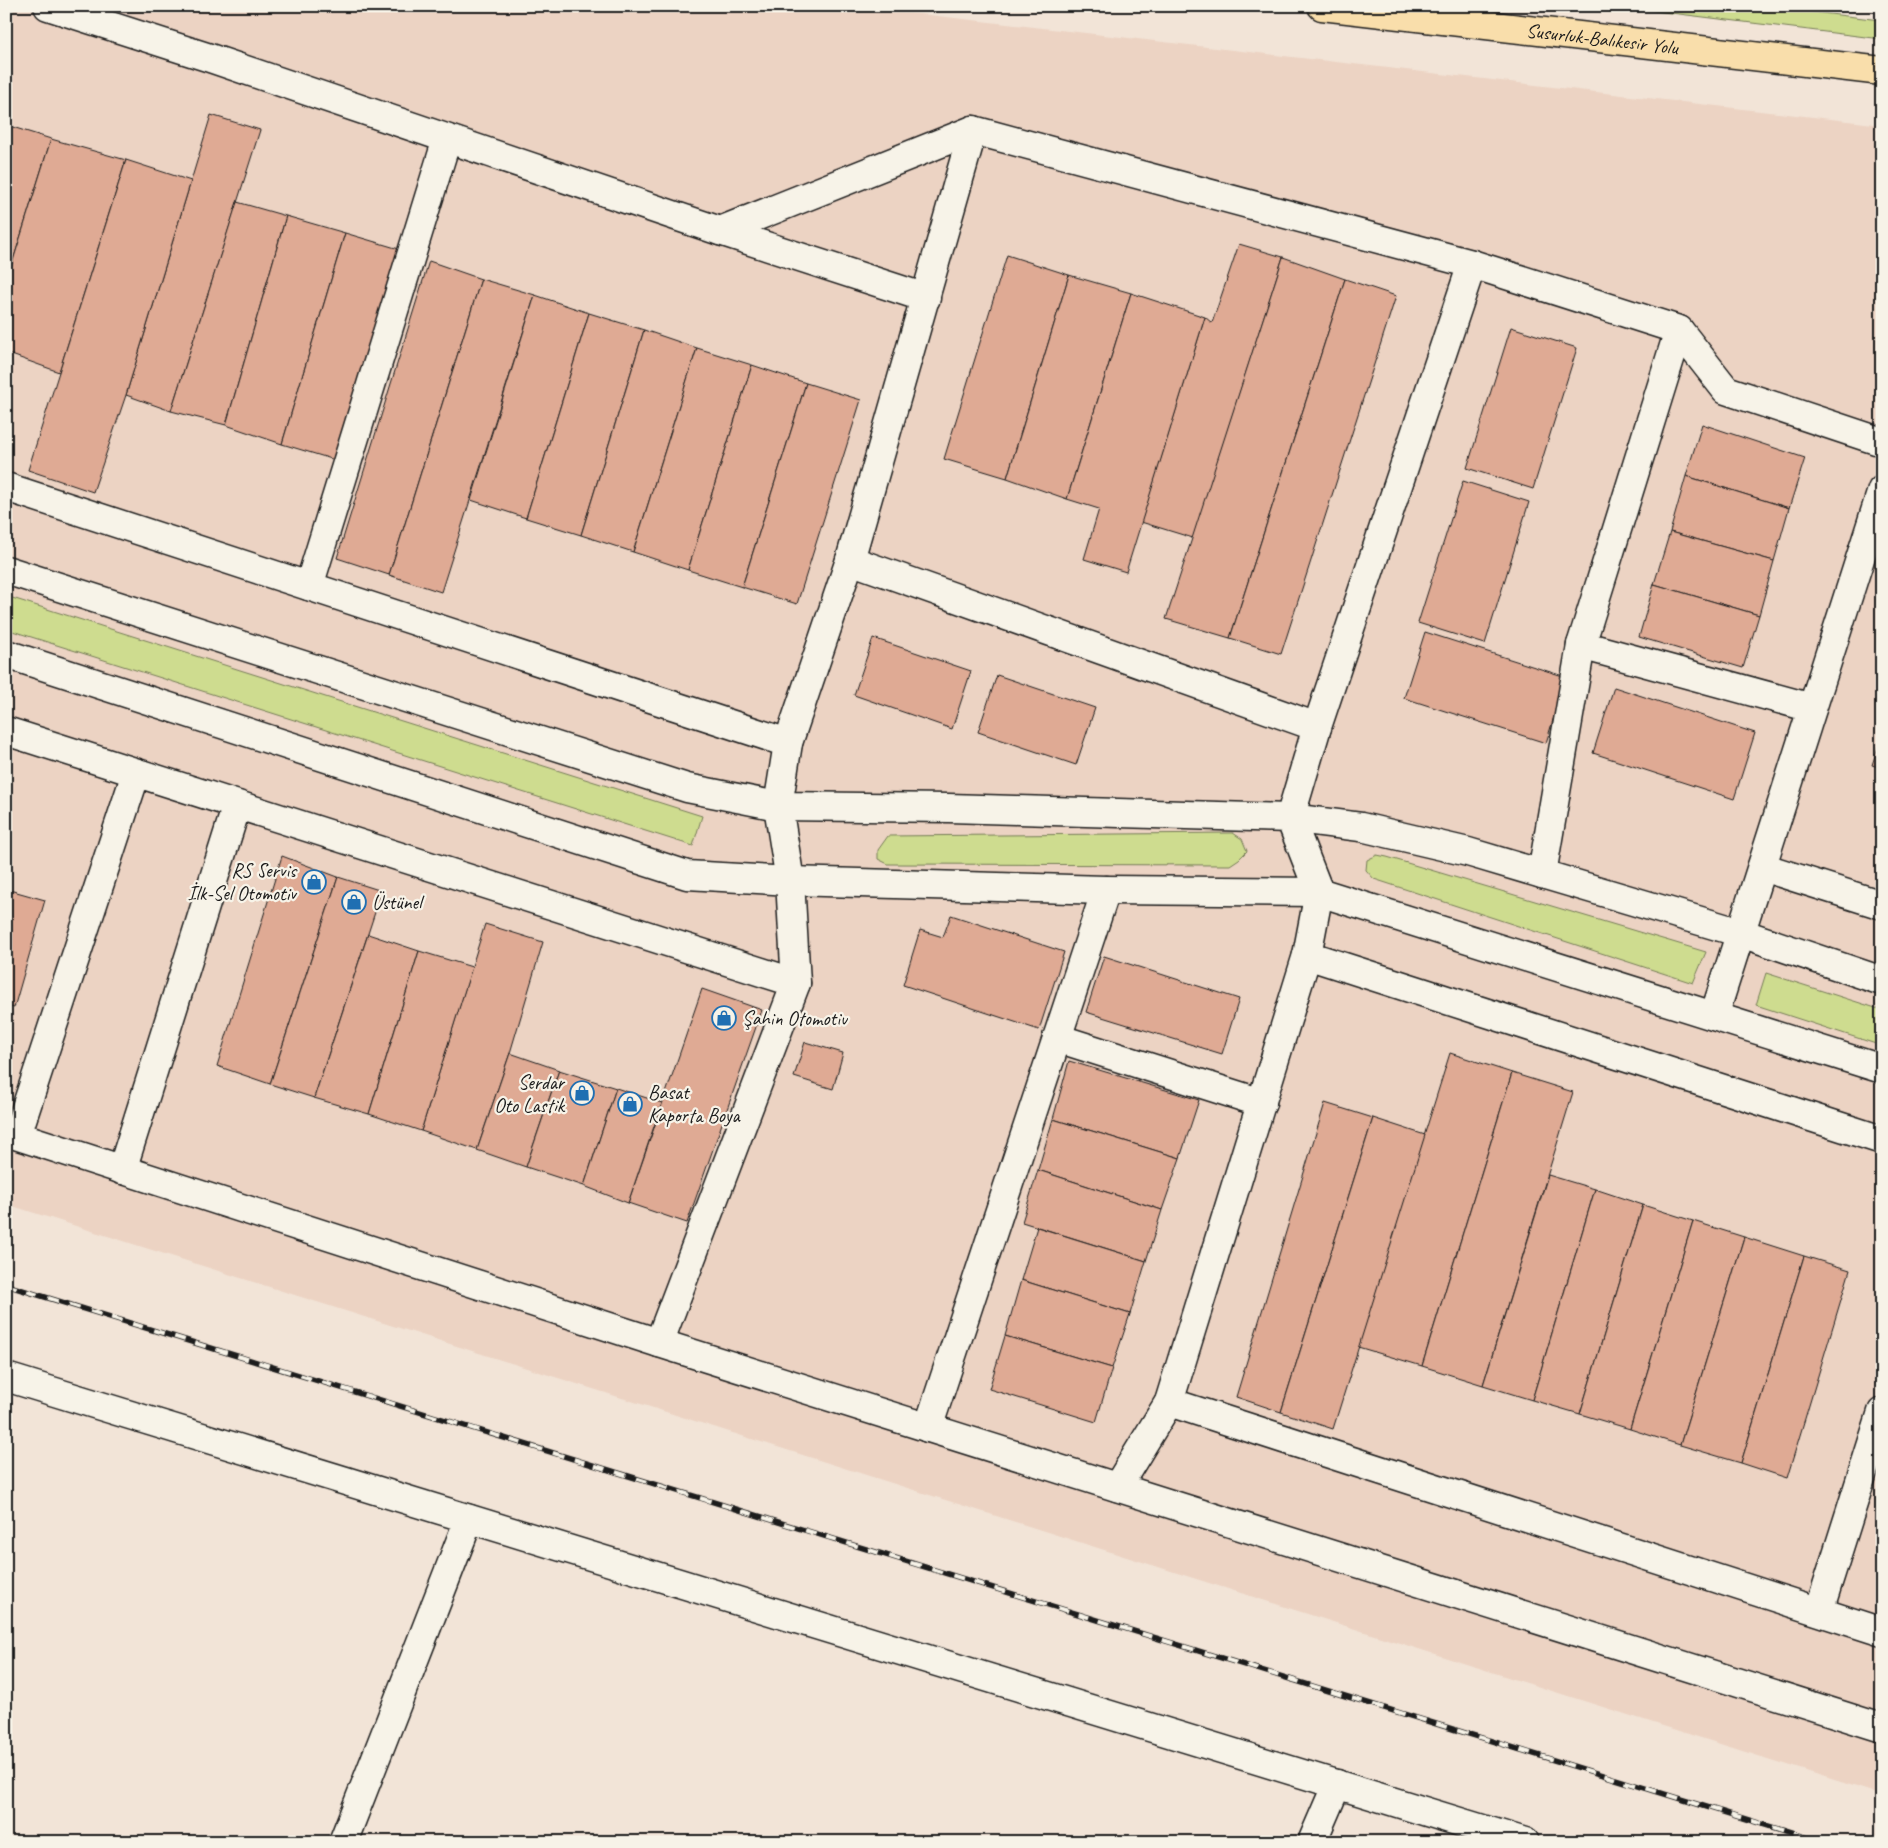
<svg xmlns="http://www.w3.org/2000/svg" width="1888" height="1848" font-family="Caveat,sans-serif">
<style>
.built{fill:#ecd3c3}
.green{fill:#cedc8f;stroke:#757c56}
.building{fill:#dfaa94;stroke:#1c1c1c}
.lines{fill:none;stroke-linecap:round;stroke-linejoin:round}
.minor-casing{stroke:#1c1c1c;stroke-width:31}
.highway-casing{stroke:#1c1c1c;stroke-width:31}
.minor{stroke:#f7f3e8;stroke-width:28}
.highway{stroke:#f9deab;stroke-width:28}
.rail-casing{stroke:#1c1c1c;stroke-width:5.5}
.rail{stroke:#f7f3e8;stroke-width:4;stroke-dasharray:11;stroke-linecap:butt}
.labels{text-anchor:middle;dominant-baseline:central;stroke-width:4.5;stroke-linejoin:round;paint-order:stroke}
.street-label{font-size:20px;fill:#1c1c1c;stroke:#f7f3e8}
.poi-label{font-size:20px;fill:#1c1c1c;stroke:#f7f3e8;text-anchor:start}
</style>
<rect width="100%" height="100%" fill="#f2e4d7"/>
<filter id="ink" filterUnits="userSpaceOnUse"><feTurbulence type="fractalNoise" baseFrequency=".02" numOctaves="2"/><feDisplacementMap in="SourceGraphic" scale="10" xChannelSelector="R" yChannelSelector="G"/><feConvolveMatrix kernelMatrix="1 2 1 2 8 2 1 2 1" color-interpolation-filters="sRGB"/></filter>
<g filter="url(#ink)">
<path class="built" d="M6,6h845l1031,119v1670l-1876,-591z"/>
<g class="green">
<path d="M1614,6h149l117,14h2v19z"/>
<path d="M6,596l696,220 -9,30 -687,-217z"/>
<path d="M1233,833l9,6 5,12 -8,8 -9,6 -342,-1 -10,-5v-9l10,-14z"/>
<path d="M1377,855l10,2 319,95 -13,31 -319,-104 -8,-9 1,-10z"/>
<path d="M1766,973l116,37v36l-126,-41z"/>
</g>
<g class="building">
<path d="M211,115l49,15 -89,281 -45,-16z"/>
<path d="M6,125l45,14 -45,144z"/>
<path d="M51,139l75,21 -67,212 -53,-19v-70z"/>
<path d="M126,160l65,21 -65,214 -33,97 -65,-22z"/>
<path d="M237,202l49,14 -60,209 -55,-14z"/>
<path d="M286,216l59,17 -63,211 -56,-19z"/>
<path d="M345,233l54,16 -64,211 -53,-16z"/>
<path d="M1239,244l44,13 -90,281 -52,-16 64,-205 7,6z"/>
<path d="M1007,255l62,20 -62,203 -63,-19z"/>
<path d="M1283,257l62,22 -115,359 -64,-19z"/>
<path d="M429,261l52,18 -92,296 -52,-17z"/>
<path d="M1069,275l62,18 -64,206 -60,-21z"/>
<path d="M481,279l54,16 -94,297 -52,-17z"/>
<path d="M1345,279l51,17 -115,358 -51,-16z"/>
<path d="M1131,293l74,24 -79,255 -42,-13 15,-50 -32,-10z"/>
<path d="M535,295l54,18 -63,205 -55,-18z"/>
<path d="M589,313l55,17 -63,205 -55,-17z"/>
<path d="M1511,327l66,21 -44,141 -66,-21z"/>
<path d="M644,330l53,18 -64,204 -52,-17z"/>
<path d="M697,348l55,17 -64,205 -55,-18z"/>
<path d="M752,365l54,18 -64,204 -54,-17z"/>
<path d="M806,383l55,17 -64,204 -55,-17z"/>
<path d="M1702,424l103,34 -16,50 -103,-32z"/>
<path d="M1686,476l103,32 -15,53 -104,-29z"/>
<path d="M1463,481l66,21 -44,142 -67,-21z"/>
<path d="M1670,532l104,29 -15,54 -105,-31z"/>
<path d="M1654,584l105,31 -16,53 -104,-31z"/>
<path d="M1425,632l141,45 -20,66 -142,-45z"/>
<path d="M873,638l98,33 -19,58 -98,-34z"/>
<path d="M997,675l98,33 -19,57 -98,-33z"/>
<path d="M1614,687l141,46 -21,66 -141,-46z"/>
<path d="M1882,735v33l-10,-3z"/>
<path d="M282,856l56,21 -68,207 -53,-18z"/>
<path d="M338,877l44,14 -68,207 -44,-14z"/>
<path d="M6,889l39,11 -31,108 -8,-2z"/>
<path d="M951,915l113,37 -25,78 -136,-45 17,-55 23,7z"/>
<path d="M485,924l58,18 -33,111 -33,97 -56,-19z"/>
<path d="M368,934l51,17 -50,163 -55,-16z"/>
<path d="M419,951l53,16 -51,164 -52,-17z"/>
<path d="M1104,956l135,43 -17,55 -136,-42z"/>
<path d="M702,989l60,21 -75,213 -59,-20z"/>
<path d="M805,1042l38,11 -10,36 -39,-12z"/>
<path d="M510,1053l49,17 -33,97 -49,-17z"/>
<path d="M1450,1053l62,20 -90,293 -64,-19z"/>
<path d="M1069,1061l130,39 -19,58 -127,-39z"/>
<path d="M559,1070l57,18 -32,98 -58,-19z"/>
<path d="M1512,1073l61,19 -90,293 -61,-19z"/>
<path d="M616,1088l46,15 -34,100 -44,-17z"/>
<path d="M1325,1103l48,15 -92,294 -45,-15z"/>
<path d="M1373,1118l52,17 -92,294 -52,-17z"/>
<path d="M1053,1119l127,39 -18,52 -124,-40z"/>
<path d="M1038,1170l124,40 -16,51 -124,-39z"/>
<path d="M1548,1175l47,14 -63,211 -49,-15z"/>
<path d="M1595,1189l48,16 -63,209 -48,-14z"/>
<path d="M1643,1205l50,16 -63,208 -50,-15z"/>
<path d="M1693,1221l51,16 -64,208 -50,-16z"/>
<path d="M1037,1227l109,34 -16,53 -109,-34z"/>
<path d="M1744,1237l60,19 -63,207 -61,-18z"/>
<path d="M1804,1256l46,14 -63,208 -46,-15z"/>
<path d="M1021,1280l109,34 -18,54 -107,-32z"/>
<path d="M1005,1336l107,32 -16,54 -107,-33z"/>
</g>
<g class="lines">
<g class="minor-casing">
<g id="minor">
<path d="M48,6l162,52 510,173 253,-101 499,134 207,66 47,60 156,52"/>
<path d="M720,231l206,67"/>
<path d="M6,487l782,256"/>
<path d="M850,560l467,167"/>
<path d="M6,570l681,218 91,18 171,2 341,10 71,9 107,25 273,81 141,48"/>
<path d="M309,586l138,-447"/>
<path d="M1581,645l231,63"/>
<path d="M6,654l681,221 103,6 316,9 213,2 563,177"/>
<path d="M6,731l790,252"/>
<path d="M1762,867l120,38"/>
<path d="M1542,874l39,-229 98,-315"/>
<path d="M1307,955l575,185"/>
<path d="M1714,1016l168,-526"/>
<path d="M1057,1038l205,65"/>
<path d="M6,1132l653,211 1223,385"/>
<path d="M17,1135l119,-362"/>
<path d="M122,1170l115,-365"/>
<path d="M659,1343l137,-360 -6,-102 -12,-75 10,-63 62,-183 123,-430"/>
<path d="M6,1377l1519,465"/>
<path d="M1169,1402l713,230"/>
<path d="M928,1428l178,-538"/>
<path d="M1117,1487l52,-85 138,-447 12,-63 -29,-74 27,-91 155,-463"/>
<path d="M1819,1611l63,-199"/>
<path d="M343,1842l126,-323"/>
<path d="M1312,1842l25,-58"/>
</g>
</g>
<g class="highway-casing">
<g id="highway">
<path id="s1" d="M1322,6l560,65"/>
</g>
</g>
<use href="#minor" class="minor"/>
<use href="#highway" class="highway"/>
<g class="rail-casing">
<path id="rail" d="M6,1285l1815,557"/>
</g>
<use href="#rail" class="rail"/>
</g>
</g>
<defs>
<g id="shop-ring" transform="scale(1.25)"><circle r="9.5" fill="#f7f3e8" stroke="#1f6fb2" stroke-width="1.5"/><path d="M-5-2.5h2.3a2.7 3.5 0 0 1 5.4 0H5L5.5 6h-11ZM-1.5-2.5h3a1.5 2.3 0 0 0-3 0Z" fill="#1f6fb2"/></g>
</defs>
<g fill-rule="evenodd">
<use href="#shop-ring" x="314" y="882"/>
<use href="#shop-ring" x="354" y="902"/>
<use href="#shop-ring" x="724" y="1018"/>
<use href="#shop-ring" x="582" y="1093"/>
<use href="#shop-ring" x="630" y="1104"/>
</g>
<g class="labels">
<g class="street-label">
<text stroke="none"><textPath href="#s1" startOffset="282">Susurluk-Balıkesir Yolu</textPath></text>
</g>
<g class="poi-label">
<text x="296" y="870" text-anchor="end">RS Servis<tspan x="296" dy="23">İlk-Sel Otomotiv</tspan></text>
<text x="372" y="902">Üstünel</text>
<text x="742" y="1018">Şahin Otomotiv</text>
<text x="564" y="1082" text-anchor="end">Serdar<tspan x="564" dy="23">Oto Lastik</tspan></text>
<text x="648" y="1092">Basat<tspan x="648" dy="23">Kaporta Boya</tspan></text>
</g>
</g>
<rect width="1888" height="1848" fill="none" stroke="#f7f3e8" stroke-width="25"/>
<rect x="12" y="12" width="1863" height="1823" fill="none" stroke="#1c1c1c" stroke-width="2" filter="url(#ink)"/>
</svg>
